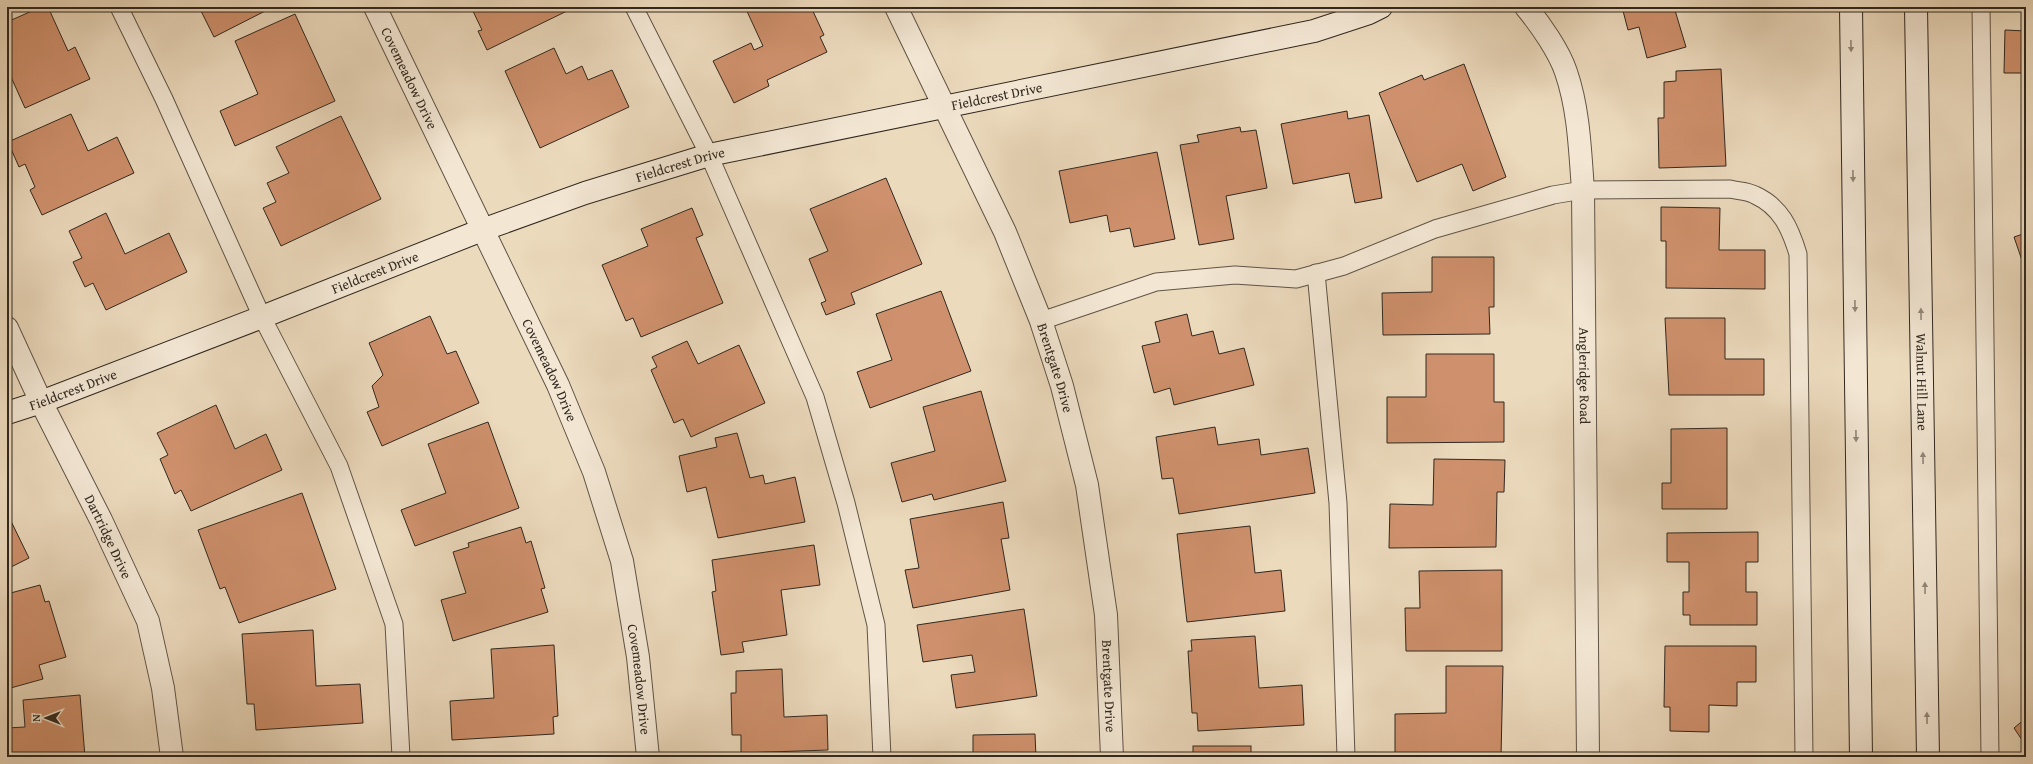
<svg xmlns="http://www.w3.org/2000/svg" width="2033" height="764" font-family="'Gentium Book Plus',serif">
<style>
.building{fill:#cf916d;stroke:#30281f}
.lines{fill:none;stroke-linecap:round;stroke-linejoin:round}
.lane-casing{stroke:#5f5446;stroke-width:19}
.street-casing{stroke:#5f5446;stroke-width:24}
.secondary-casing{stroke:#30281f;stroke-width:24}
.lane{stroke:#f3e7d4;stroke-width:17}
.street{stroke:#f3e7d4;stroke-width:22}
.secondary{stroke:#f3e7d4;stroke-width:22}
.oneway{fill:#92887a}
.labels{text-anchor:middle;dominant-baseline:central;stroke-width:4;stroke-linejoin:round;paint-order:stroke}
.street-label{font-size:14px;fill:#30281f;stroke:#f3e7d4}
</style>
<rect width="100%" height="100%" fill="#ecdabd"/>
<filter id="stains"><feTurbulence type="fractalNoise" baseFrequency=".005" numOctaves="4"/><feColorMatrix values="0 0 0 0 .2 0 0 0 0 .09 0 0 0 0 .02 0 0 0 .5 -.17"/></filter>
<radialGradient id="worn" r=".72"><stop offset=".6" stop-color="#630" stop-opacity="0"/><stop offset="1" stop-color="#630" stop-opacity=".3"/></radialGradient>
<g class="building">
<path d="M41,7h7l20,44 7,-4 15,32 -65,29 -18,-40v-46z"/>
<path d="M199,7h74l-59,30z"/>
<path d="M471,7h96l2,3 -82,40 -9,-19 4,-1z"/>
<path d="M745,7h66l13,28 -4,2 7,15 -60,28 2,6 -35,17 -21,-42 38,-18 3,7 9,-4z"/>
<path d="M1622,7h52l12,40 -39,11 -8,-31 -11,3z"/>
<path d="M295,14l40,87 -100,45 -15,-35 38,-17 -23,-53z"/>
<path d="M2005,30l21,1v42h-22z"/>
<path d="M554,48l12,26 16,-8 6,14 24,-10 17,37 -89,41 -35,-77z"/>
<path d="M1464,64l42,113 -33,14 -11,-27 -45,18 -38,-89 43,-18 2,5z"/>
<path d="M1721,69l5,97 -67,2 -1,-50h6v-36l12,-1v-10z"/>
<path d="M1347,111l1,8 21,-4 13,83 -27,5 -6,-30 -56,11 -12,-60z"/>
<path d="M71,114l17,37 29,-14 17,36 -92,42 -12,-25 5,-3 -10,-23 -6,3 -11,-25z"/>
<path d="M341,116l40,83 -100,47 -18,-38 13,-6 -9,-19 22,-10 -13,-26z"/>
<path d="M1240,127l1,5 15,-2 11,58 -41,8 8,43 -35,6 -19,-100 19,-3 -2,-7z"/>
<path d="M1157,152l18,87 -41,8 -4,-19 -20,4 -3,-17 -37,8 -11,-52z"/>
<path d="M886,178l36,86 -71,29 4,11 -29,11 -5,-12 5,-2 -17,-42 19,-8 -18,-42z"/>
<path d="M1661,207l59,1 -1,42h46v39l-99,-1v-47h-5z"/>
<path d="M692,208l11,27 -7,3 27,65 -82,34 -8,-19 -7,3 -24,-56 46,-19 -7,-17z"/>
<path d="M106,213l19,41 44,-21 18,39 -81,38 -13,-27 -8,4 -12,-25 9,-4 -13,-27z"/>
<path d="M2026,233v39l-12,-35z"/>
<path d="M1432,257h62v50h-5l1,27 -107,1 -1,-42 50,-1z"/>
<path d="M941,291l30,80 -101,37 -13,-36 35,-12 -16,-46z"/>
<path d="M1187,314l5,22 21,-5 6,23 25,-6 10,37 -80,20 -4,-17 -16,5 -12,-47 18,-4 -5,-20z"/>
<path d="M430,316l17,38 9,-3 23,52 -97,43 -15,-34 12,-5 -7,-21 11,-11 -14,-32z"/>
<path d="M1665,318h60v41h39v36h-95z"/>
<path d="M687,341l11,23 41,-19 26,58 -74,34 -8,-18 -9,4 -23,-53 6,-3 -5,-10z"/>
<path d="M1426,354h68v48h10v40l-117,1v-46h39z"/>
<path d="M981,391l25,90 -72,19 -2,-6 -30,8 -11,-39 44,-12 -12,-44z"/>
<path d="M216,405l19,44 31,-15 16,36 -91,41 -10,-21 -6,4 -15,-35 8,-4 -11,-22z"/>
<path d="M488,422l31,86 -104,38 -14,-36 45,-17 -18,-49z"/>
<path d="M1215,427l3,18 41,-6 2,16 47,-7 7,45 -136,21 -6,-36 -11,1 -6,-42z"/>
<path d="M1727,428v81h-65v-26h9v-54z"/>
<path d="M737,433l13,45 13,-3 2,9 30,-7 10,45 -87,16 -12,-51 -19,5 -8,-36 38,-9 -2,-9z"/>
<path d="M1434,459l71,1 -1,32h-7l-1,55 -107,1 1,-44 43,1z"/>
<path d="M302,493l34,96 -97,34 -14,-36 -5,2 -22,-59z"/>
<path d="M1003,502l6,36 -8,1 9,51 -97,18 -8,-38 14,-2 -9,-49z"/>
<path d="M7,513l22,45 -22,11z"/>
<path d="M1250,526l5,47 26,-3 4,41 -98,11 -10,-88z"/>
<path d="M521,527l5,16 5,-2 14,47 -4,1 7,23 -95,29 -12,-41 25,-7 -13,-41 16,-5 -1,-4z"/>
<path d="M1758,532v30h-12v30h11v33h-67v-10h-7v-23h6v-30h-22v-29z"/>
<path d="M814,545l6,40 -39,5 6,45 -45,7 2,10 -23,3 -9,-63 4,-1 -4,-31z"/>
<path d="M1502,570v81h-96l-1,-43h15l-1,-37z"/>
<path d="M40,585l5,17 4,-1 17,56 -27,8 4,14 -36,10v-95z"/>
<path d="M1024,609l13,87 -81,12 -5,-33 24,-3 -3,-17 -49,7 -6,-37z"/>
<path d="M313,630l3,56 44,-2 3,39 -107,7 -2,-26h-7l-5,-70z"/>
<path d="M1255,636l4,52 43,-3 2,40 -106,6 -1,-18h-5l-4,-62h4l-1,-11z"/>
<path d="M554,645l4,71 -5,1 1,17 -102,6 -2,-39 44,-3 -3,-49z"/>
<path d="M1665,646h91v36h-19v24l-28,-1v27l-39,-1v-24h-6z"/>
<path d="M1446,666h57l-2,91h-106v-43l51,-1z"/>
<path d="M782,669l2,48 43,-2 1,35 -87,3v-18h-9l-1,-42h5v-22z"/>
<path d="M80,695l5,62h-78v-29l18,-1 -2,-27z"/>
<path d="M2026,718v28l-12,-18z"/>
<path d="M1035,734l1,23h-63v-22z"/>
<rect x="1193" y="746" width="58" height="11"/>
</g>
<g class="lines">
<g class="lane-casing">
<g id="lane">
<path d="M119,7l45,92 98,218 77,149 55,158 7,133"/>
<path d="M634,7l75,148 106,242 31,106 30,122 6,132"/>
<path d="M1981,7l9,750"/>
<path d="M1316,273l22,230 8,254"/>
<path d="M1041,321l115,-39 79,-7 61,4 48,-13 91,-37 118,-34 30,-5 147,-1c8,2 18,2 25,6 26,12 35,33 43,59l6,503"/>
</g>
</g>
<g class="street-casing">
<g id="street">
<path id="s1" d="M375,7l183,378 36,87 28,89 16,96 10,100"/>
<path id="s2" d="M896,7l109,225 36,89 21,65 25,99 19,130 6,142"/>
<path id="s3" d="M1526,7c14,17 33,44 40,65 13,38 14,79 17,118l5,567"/>
<path id="s4" d="M7,328l34,74 60,118 47,101 15,67 9,69"/>
</g>
</g>
<g class="secondary-casing">
<g id="secondary">
<path d="M1851,7l10,750"/>
<path id="s5" d="M1916,7l12,750"/>
<path id="s6" d="M7,413l34,-11 221,-85 220,-87 103,-37 124,-38 605,-124 55,-18 12,-6"/>
</g>
</g>
<use href="#lane" class="lane"/>
<use href="#street" class="street"/>
<use href="#secondary" class="secondary"/>
</g>
<defs><path id="oneway-solid" d="M-6-.8H1V-3.2L6.5 0L1 3.2V.8H-6Z"/></defs>
<g class="oneway">
<use href="#oneway-solid" transform="translate(1851 46) rotate(89)"/>
<use href="#oneway-solid" transform="translate(1853 176) rotate(89)"/>
<use href="#oneway-solid" transform="translate(1855 306) rotate(89)"/>
<use href="#oneway-solid" transform="translate(1921 314) rotate(-91)"/>
<use href="#oneway-solid" transform="translate(1856 436) rotate(89)"/>
<use href="#oneway-solid" transform="translate(1923 458) rotate(-91)"/>
<use href="#oneway-solid" transform="translate(1925 588) rotate(-91)"/>
<use href="#oneway-solid" transform="translate(1927 718) rotate(-91)"/>
</g>
<g class="labels">
<g class="street-label">
<text stroke="none"><textPath href="#s1" startOffset="79">Covemeadow Drive</textPath></text>
<text stroke="none"><textPath href="#s6" startOffset="1042">Fieldcrest Drive</textPath></text>
<text stroke="none"><textPath href="#s6" startOffset="718">Fieldcrest Drive</textPath></text>
<text stroke="none"><textPath href="#s6" startOffset="394">Fieldcrest Drive</textPath></text>
<text stroke="none"><textPath href="#s2" startOffset="395">Brentgate Drive</textPath></text>
<text stroke="none"><textPath href="#s1" startOffset="403">Covemeadow Drive</textPath></text>
<text stroke="none"><textPath href="#s3" startOffset="382">Angleridge Road</textPath></text>
<text stroke="none"><textPath href="#s5" startOffset="375">Walnut Hill Lane</textPath></text>
<text stroke="none"><textPath href="#s6" startOffset="70">Fieldcrest Drive</textPath></text>
<text stroke="none"><textPath href="#s4" startOffset="232">Dartridge Drive</textPath></text>
<text stroke="none"><textPath href="#s1" startOffset="727">Covemeadow Drive</textPath></text>
<text stroke="none"><textPath href="#s2" startOffset="719">Brentgate Drive</textPath></text>
</g>
</g>
<rect width="2033" height="764" fill="none" stroke="#ecdabd" stroke-width="24"/>
<rect x="8" y="8" width="2017" height="748" fill="none" stroke="#30281f" stroke-width="2"/>
<rect x="12" y="12" width="2009" height="740" fill="none" stroke="#30281f"/>
<g transform="translate(46 718) rotate(270)" stroke="#f3e7d4" stroke-width="3" paint-order="stroke">
<path d="M0-3L7 15L0 10L-7 15Z" fill="#30281f"/>
<text y="-6" font-size="11" font-weight="bold" text-anchor="middle" fill="#30281f">N</text>
</g>
<rect width="100%" height="100%" filter="url(#stains)"/>
<rect width="100%" height="100%" fill="url(#worn)"/>
</svg>
